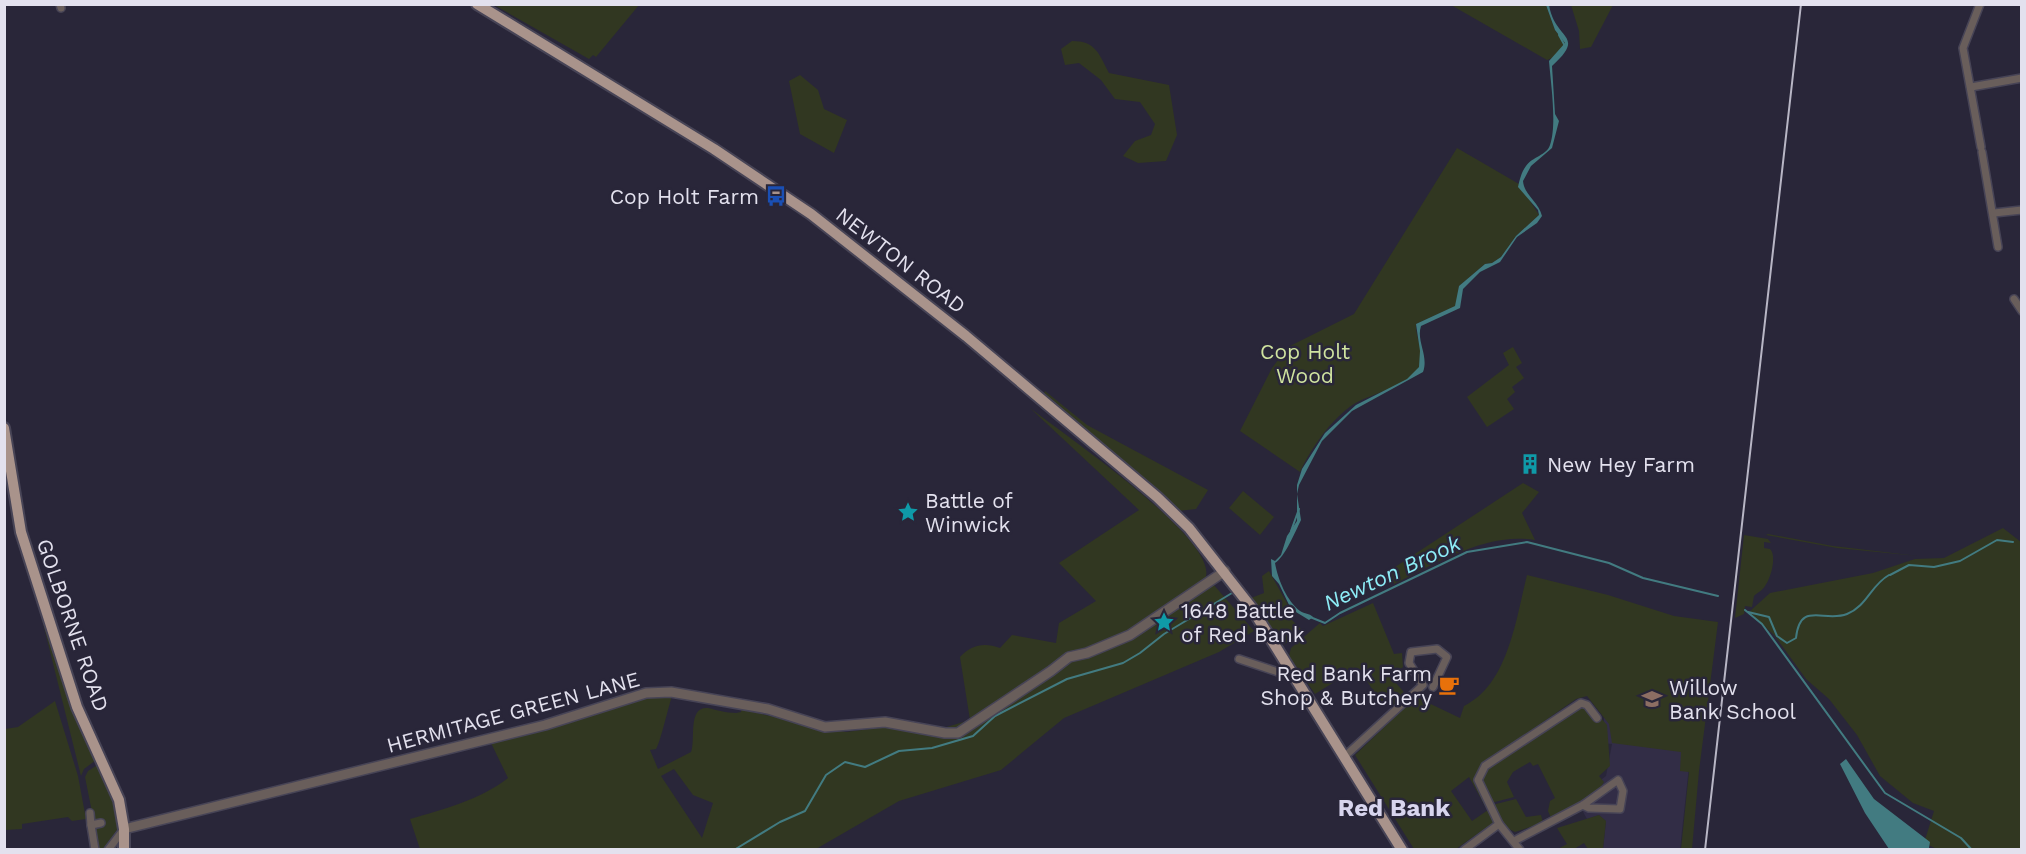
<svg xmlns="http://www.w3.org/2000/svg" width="2026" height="854" font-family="'Work Sans',sans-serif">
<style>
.built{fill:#322d46}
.green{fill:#313721;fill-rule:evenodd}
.water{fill:#427b81}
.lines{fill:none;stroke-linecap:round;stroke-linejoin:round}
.stream{stroke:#427b81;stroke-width:2}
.minor-casing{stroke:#474456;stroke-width:10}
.tertiary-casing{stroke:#474456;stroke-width:12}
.primary-casing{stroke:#474456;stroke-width:14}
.minor{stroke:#695e5b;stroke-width:7}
.tertiary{stroke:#695e5b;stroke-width:9}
.primary{stroke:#a9938b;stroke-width:10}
.rail{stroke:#b8b6c5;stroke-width:2}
.labels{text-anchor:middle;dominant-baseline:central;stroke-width:5;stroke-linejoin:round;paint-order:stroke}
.poi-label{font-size:21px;fill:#e3e1ee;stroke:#292639;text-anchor:start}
.street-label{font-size:21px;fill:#e3e1ee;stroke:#292639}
.park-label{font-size:21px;fill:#d0e4a0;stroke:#292639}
.water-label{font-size:22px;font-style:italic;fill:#8decf6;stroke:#292639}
.quarter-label{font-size:24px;font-weight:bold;fill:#d8d5ee;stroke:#292639}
</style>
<rect width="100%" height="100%" fill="#292639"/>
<path class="built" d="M1617,614l73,143 -10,92h-77l3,-28 -7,-6 -12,4 -11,-20 30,-23 6,-32 -11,-1z"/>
<g class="green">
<path d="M494,5h145l-43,52 -3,-2 -4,4z"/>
<path d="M1451,5h95l9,25 10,13c-2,8 -11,15 -18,17z"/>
<path d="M1571,5h42l-22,42 -11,2 -1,-18z"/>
<path d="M1072,41c24,0 27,13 37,32l60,12 8,50 -11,26 -28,2 -15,-7 12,-15 16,-6 4,-11 -15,-22 -25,-3 -14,-19 -22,-17 -14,2 -4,-16z"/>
<path d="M800,75l18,15 6,19 23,11 -13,33 -34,-19 -11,-53z"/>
<path d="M1457,148l62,36 20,31 -23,21 -15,21 -9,6 -7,1 -26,22 -3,20 -40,18c-1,13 9,28 4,41 -8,21 -48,28 -66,39 -22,14 -43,44 -54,68l-60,-41 32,-63 16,-21 66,-33z"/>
<path d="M1513,347l9,16 -6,4 8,11 -12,9 3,5 -8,7 7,10 -27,18 -20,-30 42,-32 -6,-12z"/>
<path d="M1045,391l42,34 121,65 -12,19 -18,2 -53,-49 -82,-67z"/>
<path d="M1030,408c32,25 185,129 176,168l48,55 -35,21 -155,66 -63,52 -102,31 -83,48h-396l-10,-30c34,-10 70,-19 98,-41l-17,-35 142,-45 40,-5c-4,11 -13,51 -17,56l-6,1 8,19 33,-17c5,-12 -4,-46 17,-44 9,2 18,5 28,5l5,-1 1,-5 10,2v3l94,20 55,-7 29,7 40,-12 -10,-63c11,-12 24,-15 40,-9l12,-13 44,8 3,-20 37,-22 -37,-38 80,-53zM674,769l19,26 20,8 -11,35 -41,-62z"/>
<path d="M1523,483l16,9 -17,21 13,27c-49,-8 -98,23 -141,44l-5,-13z"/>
<path d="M1243,491l31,26 -14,18 -31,-27z"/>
<path d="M2003,528l18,14v307h-84l-13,-6 10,-32 -21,-8 -33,-27 -23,-41 -28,-36 -23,-20 -31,-43 -26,-24 21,-19 103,-20 42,-14 29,-1z"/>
<path d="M1768,534l65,12 85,10 -81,-8 -71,-13z"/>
<path d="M1744,535l24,4 3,4 -7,-1v6l6,1c7,7 1,29 -5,37 -2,4 -8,7 -11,10l-2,11 -7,-1 -1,8 -9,4z"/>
<path d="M1269,571l24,43 -2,5 11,11 -18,15 -33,-47 13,-5 -2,-17z"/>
<path d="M1527,575l81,20 66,21 44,6 -19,149 -7,78h-11l8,-77 -9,-1 1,-19 -69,-9 -3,-19 -22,-28 -11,3 -96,67 -5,10 12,29 -2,1 -16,-29 -18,14 21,30 16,-11 6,12 -38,27h-42l-59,-94 61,-58 44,21 4,-12c44,-21 52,-87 63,-131z"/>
<path d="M1373,603l21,51 8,-1 1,14 -12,10 17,20 -14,11 -13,-5 -21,-33 -5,-1 -40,25 -26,-38 2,-8 29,-25 3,3z"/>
<path d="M39,607l57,153 -12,9 -3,7z"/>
<path d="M1584,699l23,26 3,41 -11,10 5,6 -4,6 -46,31 -3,-1 -3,-7 2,-10 5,-3 -17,-34 -5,2 -3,-4 -17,10 -6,10 7,15 -23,6c-3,-6 -9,-15 -8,-22 1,-24 81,-69 101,-82z"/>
<path d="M55,701l23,75 8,43 -14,2 -4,-4 -46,7v5l-17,1v-101l13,-2z"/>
<path d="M99,764l13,30 7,33 -16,22h-5l-3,-17 3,-5 -5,-10 -8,-40 3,-6z"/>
<path d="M1516,799l10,18 15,-2 2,8 -28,9 -12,-6 -11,-21z"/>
<path d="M1599,815l7,6 -3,28h-15l-4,-6 -10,6h-16l9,-5 -10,-16z"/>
</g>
<g class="water">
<path d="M1546,5h3c6,36 38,29 3,61l3,48 4,7 -7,27 -21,18 -8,15c1,14 16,21 19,35l-5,7 -20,14 -17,25 -20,10 -17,17 -3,19 -39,18c-5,15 8,30 2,46l-71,39 -30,30 -23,44 -2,9 4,26c-6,12 -16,37 -26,43 3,17 12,38 25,48 5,3 9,2 13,6l-4,3 -18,-11 -12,-25 -7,-8 -1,-17 4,2 6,-6 6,-19 10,-15v-36l5,-16 23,-36 31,-28 51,-26 12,-12 1,-16 -4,-27 39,-18 4,-20 26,-22 7,-1 9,-6 15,-21 23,-21 -1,-5 -20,-23c2,-8 3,-14 8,-21 6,-9 21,-11 24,-21 7,-20 1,-60 -1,-84l16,-18 -10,-13z"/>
<path d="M1846,759l28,40 56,43 -1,6 -40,1 -24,-36 -25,-49z"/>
</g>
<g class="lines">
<g class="stream">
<path d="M1559,35l6,11"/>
<path d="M1291,531l8,-22"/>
<path d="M1890,575l19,-10 25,2 26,-6 37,-21 16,2"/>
<path d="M1745,610l17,14 123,169 76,45 11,12"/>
<path d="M1748,612l21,5 8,19 10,7 9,-5c4,-38 28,-15 51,-24 20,-8 24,-29 42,-39"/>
<path d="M1310,617l15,6 15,-10 127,-61 60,-10 82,21 34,15 75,18"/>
<path d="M734,850l46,-28 25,-11 21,-36 19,-13 20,5 34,-16 33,-3 41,-12 22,-20 72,-37 56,-16 17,-10 24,-19 68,-41"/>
</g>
<g class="minor-casing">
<g id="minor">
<path d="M60,4l1,4"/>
<path d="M1980,4l-17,44 18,99"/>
<path d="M1971,87l51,-9"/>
<path d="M1982,152l16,95"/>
<path d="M1994,213l28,-3"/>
<path d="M2014,299l8,12"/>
<path d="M1239,659l39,13 13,-1"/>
<path d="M1344,757l79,-72 -14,-22 2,-11 26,-3 10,8 -14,30"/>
<path d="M90,813l1,12 10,-2"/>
<path d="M91,825l4,25"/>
<path d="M1514,841l69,-36 35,-25 5,11 -3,18 -31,-1 -6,-3"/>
<path d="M108,850l16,-21"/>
<path d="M1464,850l35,-26"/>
<path d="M1520,850l-21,-26 -21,-44 7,-14 96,-63 6,2 10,13"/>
</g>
</g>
<g class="tertiary-casing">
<path id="tertiary" d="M124,829l421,-104 101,-32 25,-1 97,17 57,18 60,-5 60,11h13l93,-62 18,-14 18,-4 43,-18 95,-64"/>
</g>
<g class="primary-casing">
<g id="primary">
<path d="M477,4l237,145 97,65 155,122 191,161 32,31 62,79 151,243"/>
<path d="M4,428l17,104 56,175 42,93 5,29v21"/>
</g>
</g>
<use href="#minor" class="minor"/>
<use href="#tertiary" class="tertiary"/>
<use href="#primary" class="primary"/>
<path class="rail" d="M1705,850l96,-846"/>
</g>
<defs>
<g id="bus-bare" transform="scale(1.62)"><path d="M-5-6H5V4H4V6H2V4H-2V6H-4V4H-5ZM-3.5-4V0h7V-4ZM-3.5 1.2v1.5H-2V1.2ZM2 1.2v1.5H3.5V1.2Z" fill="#1a4fb4" stroke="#292639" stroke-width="2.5" paint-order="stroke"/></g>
<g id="building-bare" transform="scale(1.62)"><path d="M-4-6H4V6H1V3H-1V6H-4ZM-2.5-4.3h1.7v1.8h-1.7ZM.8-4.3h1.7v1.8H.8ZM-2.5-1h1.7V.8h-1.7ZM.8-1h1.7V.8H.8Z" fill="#0f9aa8" stroke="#292639" stroke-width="2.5" paint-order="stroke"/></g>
<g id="sight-bare" transform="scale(1.62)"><path d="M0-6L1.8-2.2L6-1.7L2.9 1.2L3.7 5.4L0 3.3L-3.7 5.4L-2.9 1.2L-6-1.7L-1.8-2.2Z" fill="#0f9aa8" stroke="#292639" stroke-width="2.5" paint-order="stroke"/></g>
<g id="cafe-bare" transform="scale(1.62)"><path d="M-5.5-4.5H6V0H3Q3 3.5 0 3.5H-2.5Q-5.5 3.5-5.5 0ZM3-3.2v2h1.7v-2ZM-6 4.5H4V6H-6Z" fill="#e8710a" stroke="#292639" stroke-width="2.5" paint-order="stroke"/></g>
<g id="school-bare" transform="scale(1.62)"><path d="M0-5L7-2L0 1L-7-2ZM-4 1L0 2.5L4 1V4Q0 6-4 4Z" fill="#8d6e63" stroke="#292639" stroke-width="2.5" paint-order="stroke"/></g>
</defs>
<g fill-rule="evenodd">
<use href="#bus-bare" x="776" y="196"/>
<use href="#building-bare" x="1530" y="464"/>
<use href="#sight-bare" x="908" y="512"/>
<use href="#sight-bare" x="1164" y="622"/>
<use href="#cafe-bare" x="1449" y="685"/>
<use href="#school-bare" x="1652" y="699"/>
</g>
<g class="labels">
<g class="poi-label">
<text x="759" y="196" text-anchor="end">Cop Holt Farm</text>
<text x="1547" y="464">New Hey Farm</text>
<text x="925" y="500">Battle of<tspan x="925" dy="24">Winwick</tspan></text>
<text x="1181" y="610">1648 Battle<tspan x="1181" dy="24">of Red Bank</tspan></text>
<text x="1432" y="673" text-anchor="end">Red Bank Farm<tspan x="1432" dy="24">Shop &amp; Butchery</tspan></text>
<text x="1669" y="687">Willow<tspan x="1669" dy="24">Bank School</tspan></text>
</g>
<g class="street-label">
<text transform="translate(901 260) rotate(38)">NEWTON ROAD</text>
<text transform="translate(73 625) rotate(71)">GOLBORNE ROAD</text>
<text transform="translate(513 712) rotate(-15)">HERMITAGE GREEN LANE</text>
</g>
<g class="park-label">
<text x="1305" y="351">Cop Holt<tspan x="1305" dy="24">Wood</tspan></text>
</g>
<g class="water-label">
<text transform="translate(1392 573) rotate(-25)">Newton Brook</text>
</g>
<g class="quarter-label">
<text x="1394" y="808">Red Bank</text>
</g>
</g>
<rect width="2026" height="854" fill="none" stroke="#e3e1ee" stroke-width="12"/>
</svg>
